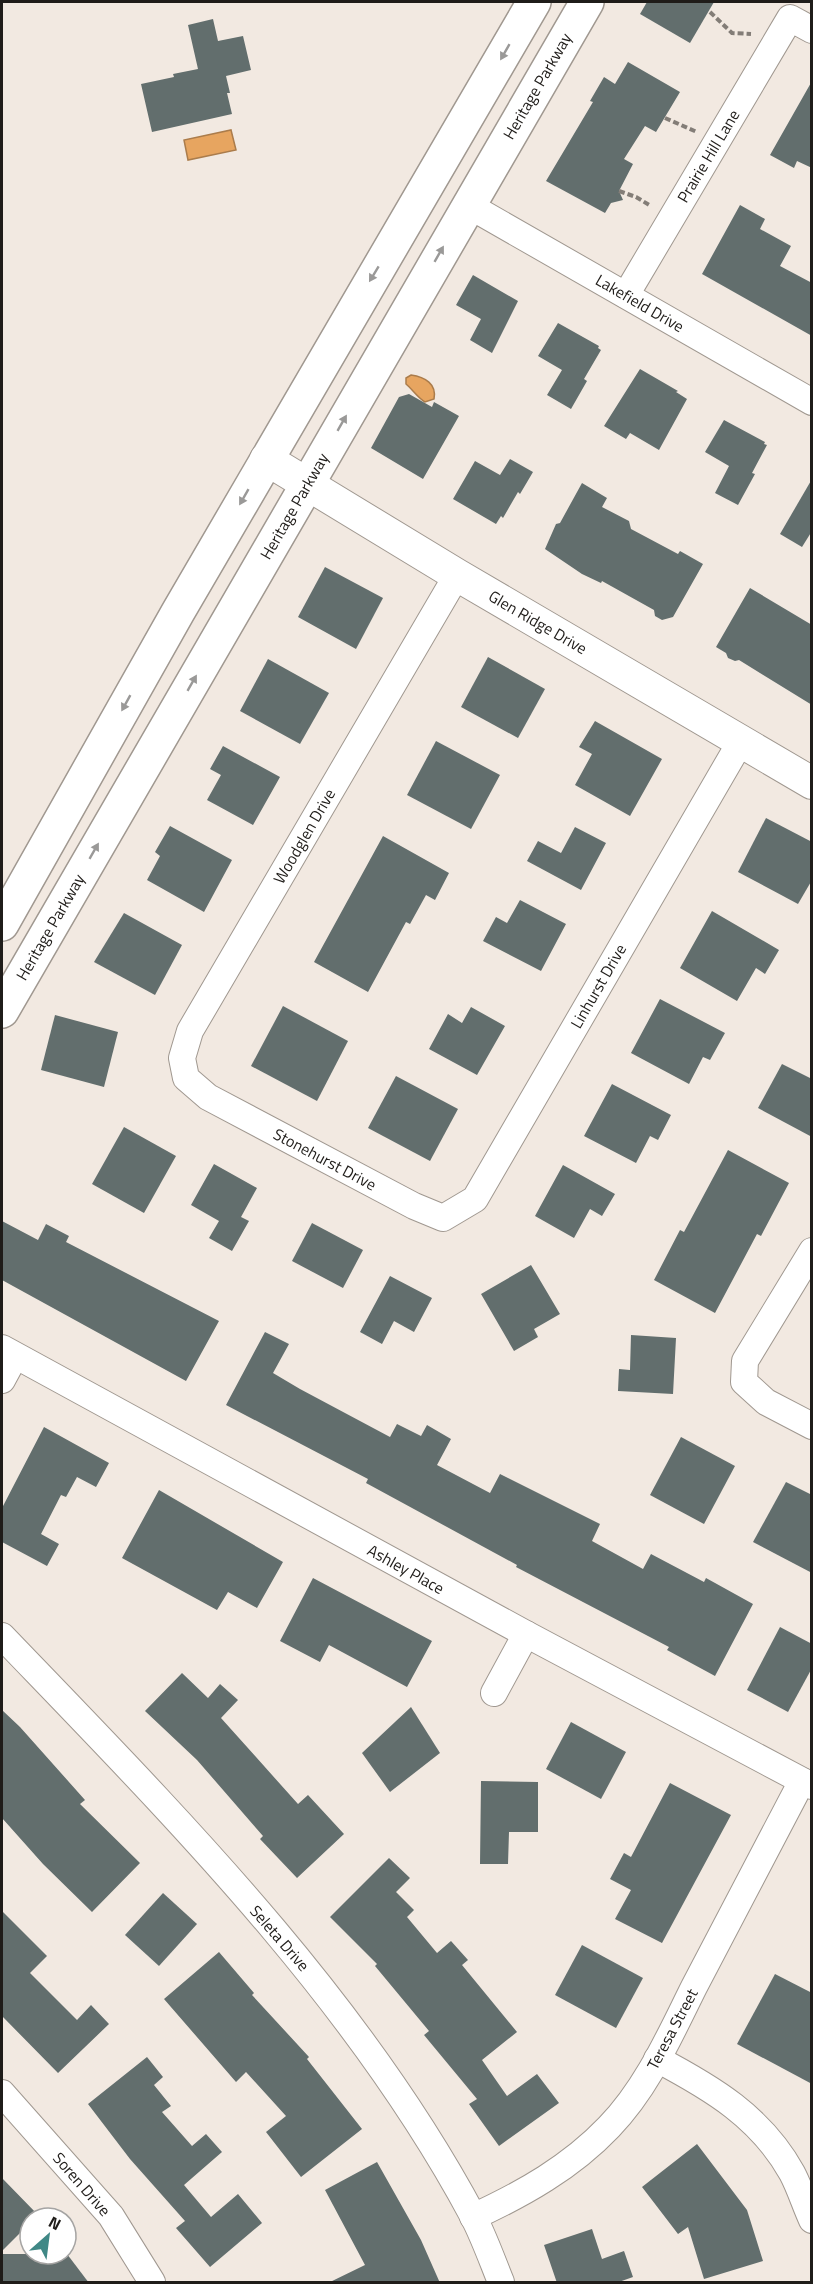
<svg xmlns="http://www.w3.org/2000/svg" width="813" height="2284" font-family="'Titillium Web',sans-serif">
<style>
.water{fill:#e7a560;stroke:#ab7c4b;stroke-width:1.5}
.building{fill:#626e6d}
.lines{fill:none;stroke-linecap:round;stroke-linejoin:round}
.minor-casing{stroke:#a09890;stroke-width:28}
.tertiary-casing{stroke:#a09890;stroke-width:34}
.secondary-casing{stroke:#a09890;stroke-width:36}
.path{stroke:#837d77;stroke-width:4;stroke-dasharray:6 3;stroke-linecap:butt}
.minor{stroke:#fff;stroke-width:26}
.tertiary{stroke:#fff;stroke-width:32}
.secondary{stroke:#fff;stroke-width:33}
.oneway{fill:#9a9998}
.labels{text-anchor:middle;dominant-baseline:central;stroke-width:4.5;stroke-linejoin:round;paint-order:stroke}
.street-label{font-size:16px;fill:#1f1c19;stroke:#fff}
</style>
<rect width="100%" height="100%" fill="#f2e9e1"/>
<g class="water">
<path d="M231,130l5,20 -48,10 -4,-20z"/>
<path d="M411,375c14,2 26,9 23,24l-9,3c-7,-4 -13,-13 -19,-18v-6z"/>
</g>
<g class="building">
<path d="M647,2h67l-24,41 -50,-29z"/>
<path d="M213,19l5,22 25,-5 8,34 -25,6 4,17h-3l5,21 -80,18 -11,-48 33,-7 -1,-3 25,-5 -10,-44z"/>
<path d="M628,62l52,30 -24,40 -11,-6 -21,33 9,5 -14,27 4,9 -12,3 -6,10 -59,-32 47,-79 -3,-1 14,-24 11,7z"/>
<path d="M812,81v87l-15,-7 -3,7 -24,-13z"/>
<path d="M740,205l25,14 -5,10 31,17 -11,20 32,17v53l-110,-62z"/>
<path d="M473,275l45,26 -26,52 -22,-13 11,-21 -25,-14z"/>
<path d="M558,323l41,23 -1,2 3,2 -17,29 3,2 -16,28 -24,-14 15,-25 -24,-14z"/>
<path d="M640,369l38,22 -2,1 11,7 -28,51 -29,-17 -4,6 -22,-13z"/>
<path d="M409,394l23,13 2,-5 25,14 -36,63 -52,-31 28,-51z"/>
<path d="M724,420l41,22 -1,2 3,1 -15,28 3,1 -17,31 -23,-12 14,-27 -24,-14z"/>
<path d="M510,459l23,13 -13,22 -2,-2 -15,26 -2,-2 -5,8 -43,-25 22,-38 25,14z"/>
<path d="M812,479v52l-10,16 -22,-13z"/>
<path d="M582,483l25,15 -5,9 27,14 2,8 47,25 2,-3 23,13 -30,53 -11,3 -7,-4 -1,-6 -52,-29 -1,2 -19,-9 -37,-25 11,-25 4,-1z"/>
<path d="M325,567l58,31 -27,51 -58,-32z"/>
<path d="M750,588l62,37v80l-73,-45 -4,1 -7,-3 -2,-5 -10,-6z"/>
<path d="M488,657l57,32 -27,49 -57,-31z"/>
<path d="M268,659l61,34 -29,51 -60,-33z"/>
<path d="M595,721l67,38 -32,57 -55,-31 17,-31 -13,-7z"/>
<path d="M436,741l64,34 -29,54 -64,-34z"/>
<path d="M223,746l57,31 -27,48 -46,-25 14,-25 -11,-6z"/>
<path d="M766,818l46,24v38l-14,24 -60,-32z"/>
<path d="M170,826l62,34 -28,52 -57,-32 13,-24 -5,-4z"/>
<path d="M575,827l31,16 -25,47 -54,-29 11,-20 23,12z"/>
<path d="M383,836l66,37 -14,27 -9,-5 -16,29 -4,-2 -38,70 -54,-30z"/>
<path d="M520,900l46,24 -25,47 -58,-30 13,-24 11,6z"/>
<path d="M712,911l67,39 -14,24 -9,-6 -19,33 -57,-33z"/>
<path d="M124,913l58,32 -27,50 -61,-33z"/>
<path d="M660,999l65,34 -15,27 -7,-3 -14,27 -58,-31z"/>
<path d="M283,1006l65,35 -31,60 -66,-35z"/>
<path d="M471,1007l34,19 -28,49 -48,-26 19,-35 14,9z"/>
<path d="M55,1015l63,17 -14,55 -63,-17z"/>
<path d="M782,1064l30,15v58l-54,-29z"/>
<path d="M396,1076l62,33 -28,52 -62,-33z"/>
<path d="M612,1084l59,31 -13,25 -8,-4 -14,27 -52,-27z"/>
<path d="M124,1127l52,29 -32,57 -52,-29z"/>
<path d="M728,1150l61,33 -28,53 -4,-2 -42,79 -61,-33 26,-50 4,2z"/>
<path d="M214,1164l43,24 -16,29 8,4 -17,30 -23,-13 10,-17 -28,-16z"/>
<path d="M563,1165l52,29 -13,22 -12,-7 -16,29 -39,-22z"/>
<path d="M2,1221l36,19 8,-16 23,12 -3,6 153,79 -33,60 -184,-101z"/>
<path d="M312,1223l51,27 -20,38 -51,-27z"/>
<path d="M531,1265l29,49 -26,15 4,8 -24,14 -33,-57z"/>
<path d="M390,1276l42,22 -18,34 -20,-11 -12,23 -22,-12z"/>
<path d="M265,1332l24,12 -16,29 27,16 90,48 7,-13 24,12 6,-11 24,14 -14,26 53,28 10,-19 100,50 -8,17 51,28 8,-15 53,28 2,-4 47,26 -38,72 -48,-26 2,-3 -153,-80 1,-2 -151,-82 2,-4 -142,-74z"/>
<path d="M631,1335l45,3 -3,56 -55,-3 1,-22 11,1z"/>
<path d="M44,1427l65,36 -13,24 -19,-10 -11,20 -5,-2 -20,39 18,10 -12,22 -45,-24v-34z"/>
<path d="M681,1437l54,29 -31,58 -54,-29z"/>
<path d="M786,1482l26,13v78l-59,-31z"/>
<path d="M159,1490l124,72 -26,46 -29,-16 -11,18 -95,-52z"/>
<path d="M313,1578l119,63 -25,46 -78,-42 -9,17 -40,-21z"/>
<path d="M780,1627l32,17v24l-24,44 -41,-22z"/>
<path d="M182,1673l26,25 12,-14 18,16 -17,18 77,86 10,-9 36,39 -47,44 -37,-39 3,-3 -66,-76 -52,-49z"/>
<path d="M411,1707l29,46 -50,39 -28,-39z"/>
<path d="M2,1710l18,17 65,73 -5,4 60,59 -48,49 -49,-48 -41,-46z"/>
<path d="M571,1722l55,30 -25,47 -55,-30z"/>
<path d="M481,1781l57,1v50h-29l-1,32h-28z"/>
<path d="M670,1783l61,32 -69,128 -47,-24 16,-29 -21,-11 14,-26 7,4z"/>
<path d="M389,1858l21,20 -14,14 18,18 -7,7 30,36 14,-12 17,19 -6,5 55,67 -35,28 25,36 30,-22 22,29 -60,43 -30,-42 8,-5 -53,-64 5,-4 -54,-65 2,-2 -47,-47z"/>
<path d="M163,1893l34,31 -38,42 -34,-31z"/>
<path d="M2,1911l45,45 -17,17 47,47 14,-15 18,19 -51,49 -56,-57z"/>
<path d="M582,1945l61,33 -27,50 -61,-33z"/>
<path d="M219,1952l35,41 -2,2 57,62 -2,2 55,70 -61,48 -35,-45 20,-16 -40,-44 -10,10 -72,-83z"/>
<path d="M775,1974l37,19v91l-75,-40z"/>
<path d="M147,2057l16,20 -9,8 17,21 -9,6 30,34 14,-12 16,18 -38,33 27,32 27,-23 24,29 -52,44 -34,-39 9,-7 -55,-62 -42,-55z"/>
<path d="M697,2144l50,66 16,51 -59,18 -16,-52 -10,7 -36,-47z"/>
<path d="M377,2162l44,78 19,43h-112l37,-18 -40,-75z"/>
<path d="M2,2178l36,37 -3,3h-5v5l-28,28z"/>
<path d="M592,2229l10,30 22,-8 9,26 -17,6h-59l-13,-38z"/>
<path d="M2,2254h65l22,29h-87z"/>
</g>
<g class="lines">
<g class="minor-casing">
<g id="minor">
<path d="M468,205l344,197"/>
<path d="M626,295l164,-277 22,12"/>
<path d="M457,575l-267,456 -8,27 4,20 22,19 206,109 29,12 32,-19 266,-458"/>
<path d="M812,1251l-67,110 -1,21 22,20 46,24"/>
<path d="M2,1348l524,286 286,152"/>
<path d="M2,1380l13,-24"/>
<path d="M2,1636c170,177 354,361 471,580 11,21 19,44 28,66"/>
<path d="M494,1693l32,-59"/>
<path d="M657,2059c55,29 104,58 135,114 8,15 13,32 20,47"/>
<path d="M2,2093l109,123 41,66"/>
<path d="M473,2217c50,-23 98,-50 136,-90 38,-39 61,-92 85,-140 36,-69 72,-137 108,-206"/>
</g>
</g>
<g class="tertiary-casing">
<path id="tertiary" d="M266,459l191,116 355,208"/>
</g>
<g class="secondary-casing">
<g id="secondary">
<path d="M2,924l176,-312 356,-610"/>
<path d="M2,1011l585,-1009"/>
</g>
</g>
<g class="path">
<path d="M710,12l22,21 19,1"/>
<path d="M665,118l32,14"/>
<path d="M619,191l17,6 15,9"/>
</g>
<use href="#minor" class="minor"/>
<use href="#tertiary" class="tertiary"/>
<use href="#secondary" class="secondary"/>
</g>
<defs><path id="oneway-solid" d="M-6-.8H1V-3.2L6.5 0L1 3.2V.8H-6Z" transform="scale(1.5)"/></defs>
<g class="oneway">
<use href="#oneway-solid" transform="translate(505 52) rotate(120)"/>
<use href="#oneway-solid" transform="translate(439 254) rotate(-60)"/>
<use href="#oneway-solid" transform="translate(374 274) rotate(121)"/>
<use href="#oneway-solid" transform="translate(342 423) rotate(-60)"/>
<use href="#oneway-solid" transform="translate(244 497) rotate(120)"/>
<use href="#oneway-solid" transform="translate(192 683) rotate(-60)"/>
<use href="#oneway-solid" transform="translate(126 703) rotate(119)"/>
<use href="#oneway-solid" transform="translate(94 851) rotate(-60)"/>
</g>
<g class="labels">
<g class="street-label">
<text transform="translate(537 86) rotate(-60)">Heritage Parkway</text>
<text transform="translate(708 156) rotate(-59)">Prairie Hill Lane</text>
<text transform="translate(640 303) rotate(30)">Lakefield Drive</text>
<text transform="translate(294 506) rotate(-60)">Heritage Parkway</text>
<text transform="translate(538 622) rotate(30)">Glen Ridge Drive</text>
<text transform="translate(304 836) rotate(-60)">Woodglen Drive</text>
<text transform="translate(50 927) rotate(-60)">Heritage Parkway</text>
<text transform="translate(598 986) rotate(-60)">Linhurst Drive</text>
<text transform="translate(325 1159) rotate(28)">Stonehurst Drive</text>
<text transform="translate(406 1569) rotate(29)">Ashley Place</text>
<text transform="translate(280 1938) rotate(49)">Seleta Drive</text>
<text transform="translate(672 2029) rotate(-62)">Teresa Street</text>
<text transform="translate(82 2184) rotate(49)">Soren Drive</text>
</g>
</g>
<rect width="813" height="2284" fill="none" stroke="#1f1c19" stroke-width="6"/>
<g transform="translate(48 2236) rotate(28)"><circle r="28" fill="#ffffff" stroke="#a5a4a3" stroke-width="1.5"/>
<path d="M0-4.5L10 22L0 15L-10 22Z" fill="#408886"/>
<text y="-9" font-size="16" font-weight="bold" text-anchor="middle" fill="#1f1c19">N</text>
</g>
</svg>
